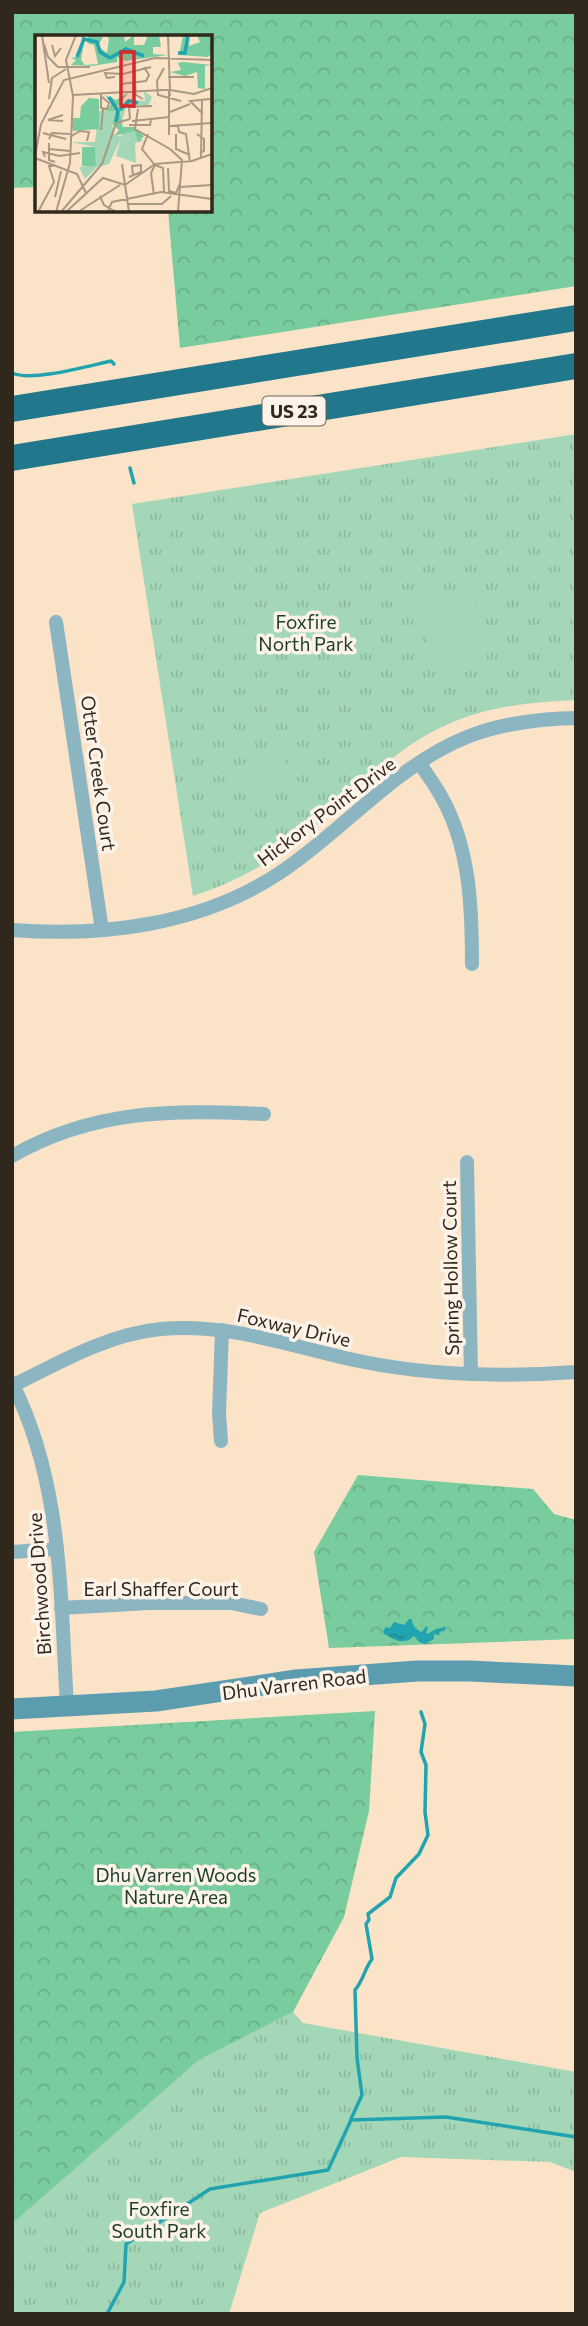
<svg xmlns="http://www.w3.org/2000/svg" width="588" height="2326" font-family="Commissioner,sans-serif">
<style>
.grass{fill:url(#grass-tufts)}
.forest{fill:url(#forest-crowns)}
.pitch{fill:#a3d7b8}
.water{fill:url(#water-ripples)}
.lines{fill:none;stroke-linecap:round;stroke-linejoin:round}
.stream{stroke:#21a4b0;stroke-width:3.5}
.minor{stroke:#8cb5c2;stroke-width:14}
.secondary{stroke:#5b9caf;stroke-width:21}
.motorway{stroke:#21778c;stroke-width:26}
.labels{text-anchor:middle;dominant-baseline:central;stroke-width:7;stroke-linejoin:round;paint-order:stroke}
.shield{fill:#fdf3e8;stroke:#6e655a;stroke-width:2}
.shield-label{font-size:18px;font-weight:bold;fill:#31281d}
.park-label{font-size:19px;fill:#1a3e2b;stroke:#fdf3e8}
.street-label{font-size:19px;fill:#31281d;stroke:#fdf3e8}
.inset-river{fill:none;stroke:#21a4b0;stroke-width:3.5}
.inset-road{fill:none;stroke:#aa9884;stroke-width:2}
.view{fill:#d62828;fill-opacity:0.15;stroke:#d62828;stroke-width:3.5}
.inset-edge{fill:none;stroke:#31281d;stroke-width:3.5}
</style>
<defs>
<pattern id="grass-tufts" width="24" height="20" patternUnits="userSpaceOnUse" patternTransform="scale(1.75)"><rect width="24" height="20" fill="#a3d7b8"/><path d="M3 7l-1-3M5 7V3M7 7l1-3M15 17l-1-3M17 17v-4M19 17l1-3" fill="none" stroke="#8db99e"/></pattern>
<pattern id="forest-crowns" width="20" height="18" patternUnits="userSpaceOnUse" patternTransform="scale(1.75)"><rect width="20" height="18" fill="#78cc9d"/><path d="M2 6a3 3 0 1 1 6 0M12 15a3 3 0 1 1 6 0" fill="none" stroke="#68af87"/></pattern>
<pattern id="water-ripples" width="26" height="14" patternUnits="userSpaceOnUse" patternTransform="scale(1.75)"><rect width="26" height="14" fill="#21a4b0"/><path d="M2 4q2-2 4 0t4 0M15 11q2-2 4 0t4 0" fill="none" stroke="#1d868f"/></pattern>
</defs>
<rect width="100%" height="100%" fill="#fbe3c8"/>
<g class="grass">
<path d="M576,434v266c-45,2 -88,6 -130,25 -56,25 -94,73 -142,111 -34,27 -70,47 -111,60l-61,-392z"/>
<path d="M293,2012l10,11 273,49v100l-26,-10 -149,-5 -141,56 -31,101h-217v-90l187,-164z"/>
</g>
<g class="forest">
<path d="M12,12h564v274l-396,62 -12,-138h42v-173h-173v150l-25,1z"/>
<path d="M358,1475l175,14 21,25 22,6v119l-247,9 -15,-96z"/>
<path d="M375,1711l-6,100 -25,106 -51,95 -94,48 -187,164v-492z"/>
</g>
<g class="pitch">
<path d="M473,590l16,77 -53,11 -16,-77z"/>
<path d="M282,751l11,32 -32,12 -12,-32z"/>
</g>
<path class="water" d="M409,1619h3c-1,6 6,12 10,13l4,-6 2,2 -2,5 1,1 9,-5 9,-2v4h-5l-1,4 -5,-1v5l-9,5 -6,-2 -5,-6c-10,10 -19,4 -30,-2l-1,-3 3,-4 4,1 4,-6 10,3z"/>
<g class="lines">
<g class="stream">
<path d="M12,373c20,9 76,-7 99,-12l3,3"/>
<path d="M130,468l4,15"/>
<path d="M351,2119l11,-24 -5,-37 -2,-68c8,-9 9,-20 17,-31l-6,-35 3,-4 -1,-6 22,-17 6,-19 23,-24 9,-19 -3,-23 1,-47 -5,-13 4,-28 -4,-12"/>
<path d="M107,2314l17,-32 2,-38 84,-55 118,-19 23,-50 95,-3 130,20"/>
</g>
<g class="minor">
<path d="M56,622l46,308"/>
<path d="M420,764c7,10 15,21 21,32 29,51 31,111 31,168"/>
<path d="M12,930c91,7 188,-5 266,-56 63,-41 118,-109 189,-137 35,-14 71,-18 109,-19"/>
<path d="M12,1156c82,-47 161,-46 252,-42"/>
<path d="M467,1162l4,212"/>
<path d="M12,1383c51,100 48,213 55,322"/>
<path d="M14,1385c46,-23 94,-51 147,-56 69,-7 137,20 203,33 70,14 142,15 212,10"/>
<path d="M221,1441l-2,-28 3,-83"/>
<path d="M12,1552l45,-3"/>
<path d="M61,1608l88,-5h82l30,6"/>
</g>
<path class="secondary" d="M12,1709l144,-8 140,-21 121,-9h53l106,5"/>
<g class="motorway">
<path d="M12,409l564,-91"/>
<path d="M12,458l564,-92"/>
</g>
</g>
<g class="labels">
<rect class="shield" x="262.5" y="396.5" width="63" height="29" rx="5"/>
<g class="shield-label">
<text x="294" y="411">US 23</text>
</g>
<g class="park-label">
<text x="306" y="621">Foxfire<tspan x="306" dy="22">North Park</tspan></text>
<text x="176" y="1874">Dhu Varren Woods<tspan x="176" dy="22">Nature Area</tspan></text>
<text x="159" y="2208">Foxfire<tspan x="159" dy="22">South Park</tspan></text>
</g>
<g class="street-label">
<text transform="translate(99 773) rotate(82)">Otter Creek Court</text>
<text transform="translate(326 811) rotate(-37)">Hickory Point Drive</text>
<text transform="translate(450 1268) rotate(-91)">Spring Hollow Court</text>
<text transform="translate(294 1327) rotate(13)">Foxway Drive</text>
<text transform="translate(39 1584) rotate(-94)">Birchwood Drive</text>
<text x="161" y="1588">Earl Shaffer Court</text>
<text transform="translate(294 1684) rotate(-7)">Dhu Varren Road</text>
</g>
</g>
<g transform="translate(35 35)">
<rect width="177" height="177" fill="#fbe3c8"/>
<path d="M109,56l8,6 -4,10 -21,-3 -5,17 -6,-6 -4,9 2,11 8,2 -13,27 -12,3 -12,12 -6,-12 17,-2 -1,-18 -24,-5h24l4,-31 18,-1 10,-11 18,2zM99,92l9,14 -8,2 1,20 -20,-7 8,-28z" fill="#a3d7b8"/>
<path d="M47,0h3l-4,25 4,5 13,-1 -4,-19 -7,-2 2,-8 14,2 -5,9 9,7 2,-15 -6,-3h21l1,7 9,-7v10h10l4,-10h11l2,12h-8v7l15,1 -43,6 -8,-4v5l-25,4 -21,-1 5,-5 -5,-2 9,-2zM148,0h7l-1,11 11,-4 -3,-7h15v18l-4,4 -29,-2zM148,27l29,3 -7,1v23l-7,-1 -1,-16 -12,4 -15,-4 11,-2 -3,-7zM94,57l-11,14 5,21h11l10,9 -6,6 -3,-11 -21,5 5,-6 -7,-6 5,-13h-10l4,-7 -6,-9 11,5zM54,63l10,1v30l-26,2 -2,-13h9l1,-12zM47,112h13l1,19h-14z" fill="#78cc9d"/>
<path class="inset-river" d="M143,18h7l3,-18M42,22l7,-18 13,3 3,10 10,6 16,-9 18,7M74,62l9,14 -2,11M85,75l9,-9 9,2"/>
<path class="inset-road" d="M7,0l7,48M133,0l2,55M9,9l4,13 10,10h32M17,10l3,11 6,-8M129,33l-7,13 1,14 23,6M99,34l2,26 7,4M80,42l-8,1 -2,-5 18,1 28,-7M133,42h26M86,49l25,-3 3,-6 -5,-8M135,55l24,4 18,-6M66,58v15l6,1 2,-6 -8,-7M38,60l89,-5h7l1,6M14,64l3,-21 14,-9M103,74l-3,20 35,20M135,77l20,-8M168,79l-13,-13 20,-2M28,80l-15,5 15,1M95,84l-1,-12 23,-1M97,86l38,-4M94,90h21l1,-5M135,91l42,-3M143,91l1,6 7,2 4,28M66,95l2,-21M8,98l23,6M113,99l-6,15 12,15M141,99v15l14,6M162,99l7,5v12l-4,2M134,100v-44M35,102l10,-6 9,1 -2,9M14,104l3,-6 18,1M14,108v17l6,2M14,114l21,2M135,114l12,11 -4,52M0,121l6,-32 23,-44 91,-22 57,2M10,122l-2,-5 16,4 21,-3M0,123l42,16 9,19M166,123l1,-58M87,129l7,48M133,133l1,23 7,2 4,-10M116,138l4,-8 8,3 1,24M116,138l3,22M94,142l12,-5v-7l-9,1 1,9M145,152l32,-2M65,161l4,9 12,7M20,162l6,-26M93,169h34l9,-8M73,175l4,-8 49,-10 51,7M3,177l16,-30 -5,-16h4M21,177l14,-49 3,-67 -7,-36 10,-25M26,177l41,-48 14,-41 14,-4M31,177l37,-34 22,7 30,-21 37,-3 20,-7M43,177l42,-27"/>
<path class="view" d="M86,17h13v54h-13z"/>
<rect width="177" height="177" class="inset-edge"/>
</g>
<rect width="588" height="2326" fill="none" stroke="#31281d" stroke-width="28"/>
</svg>
